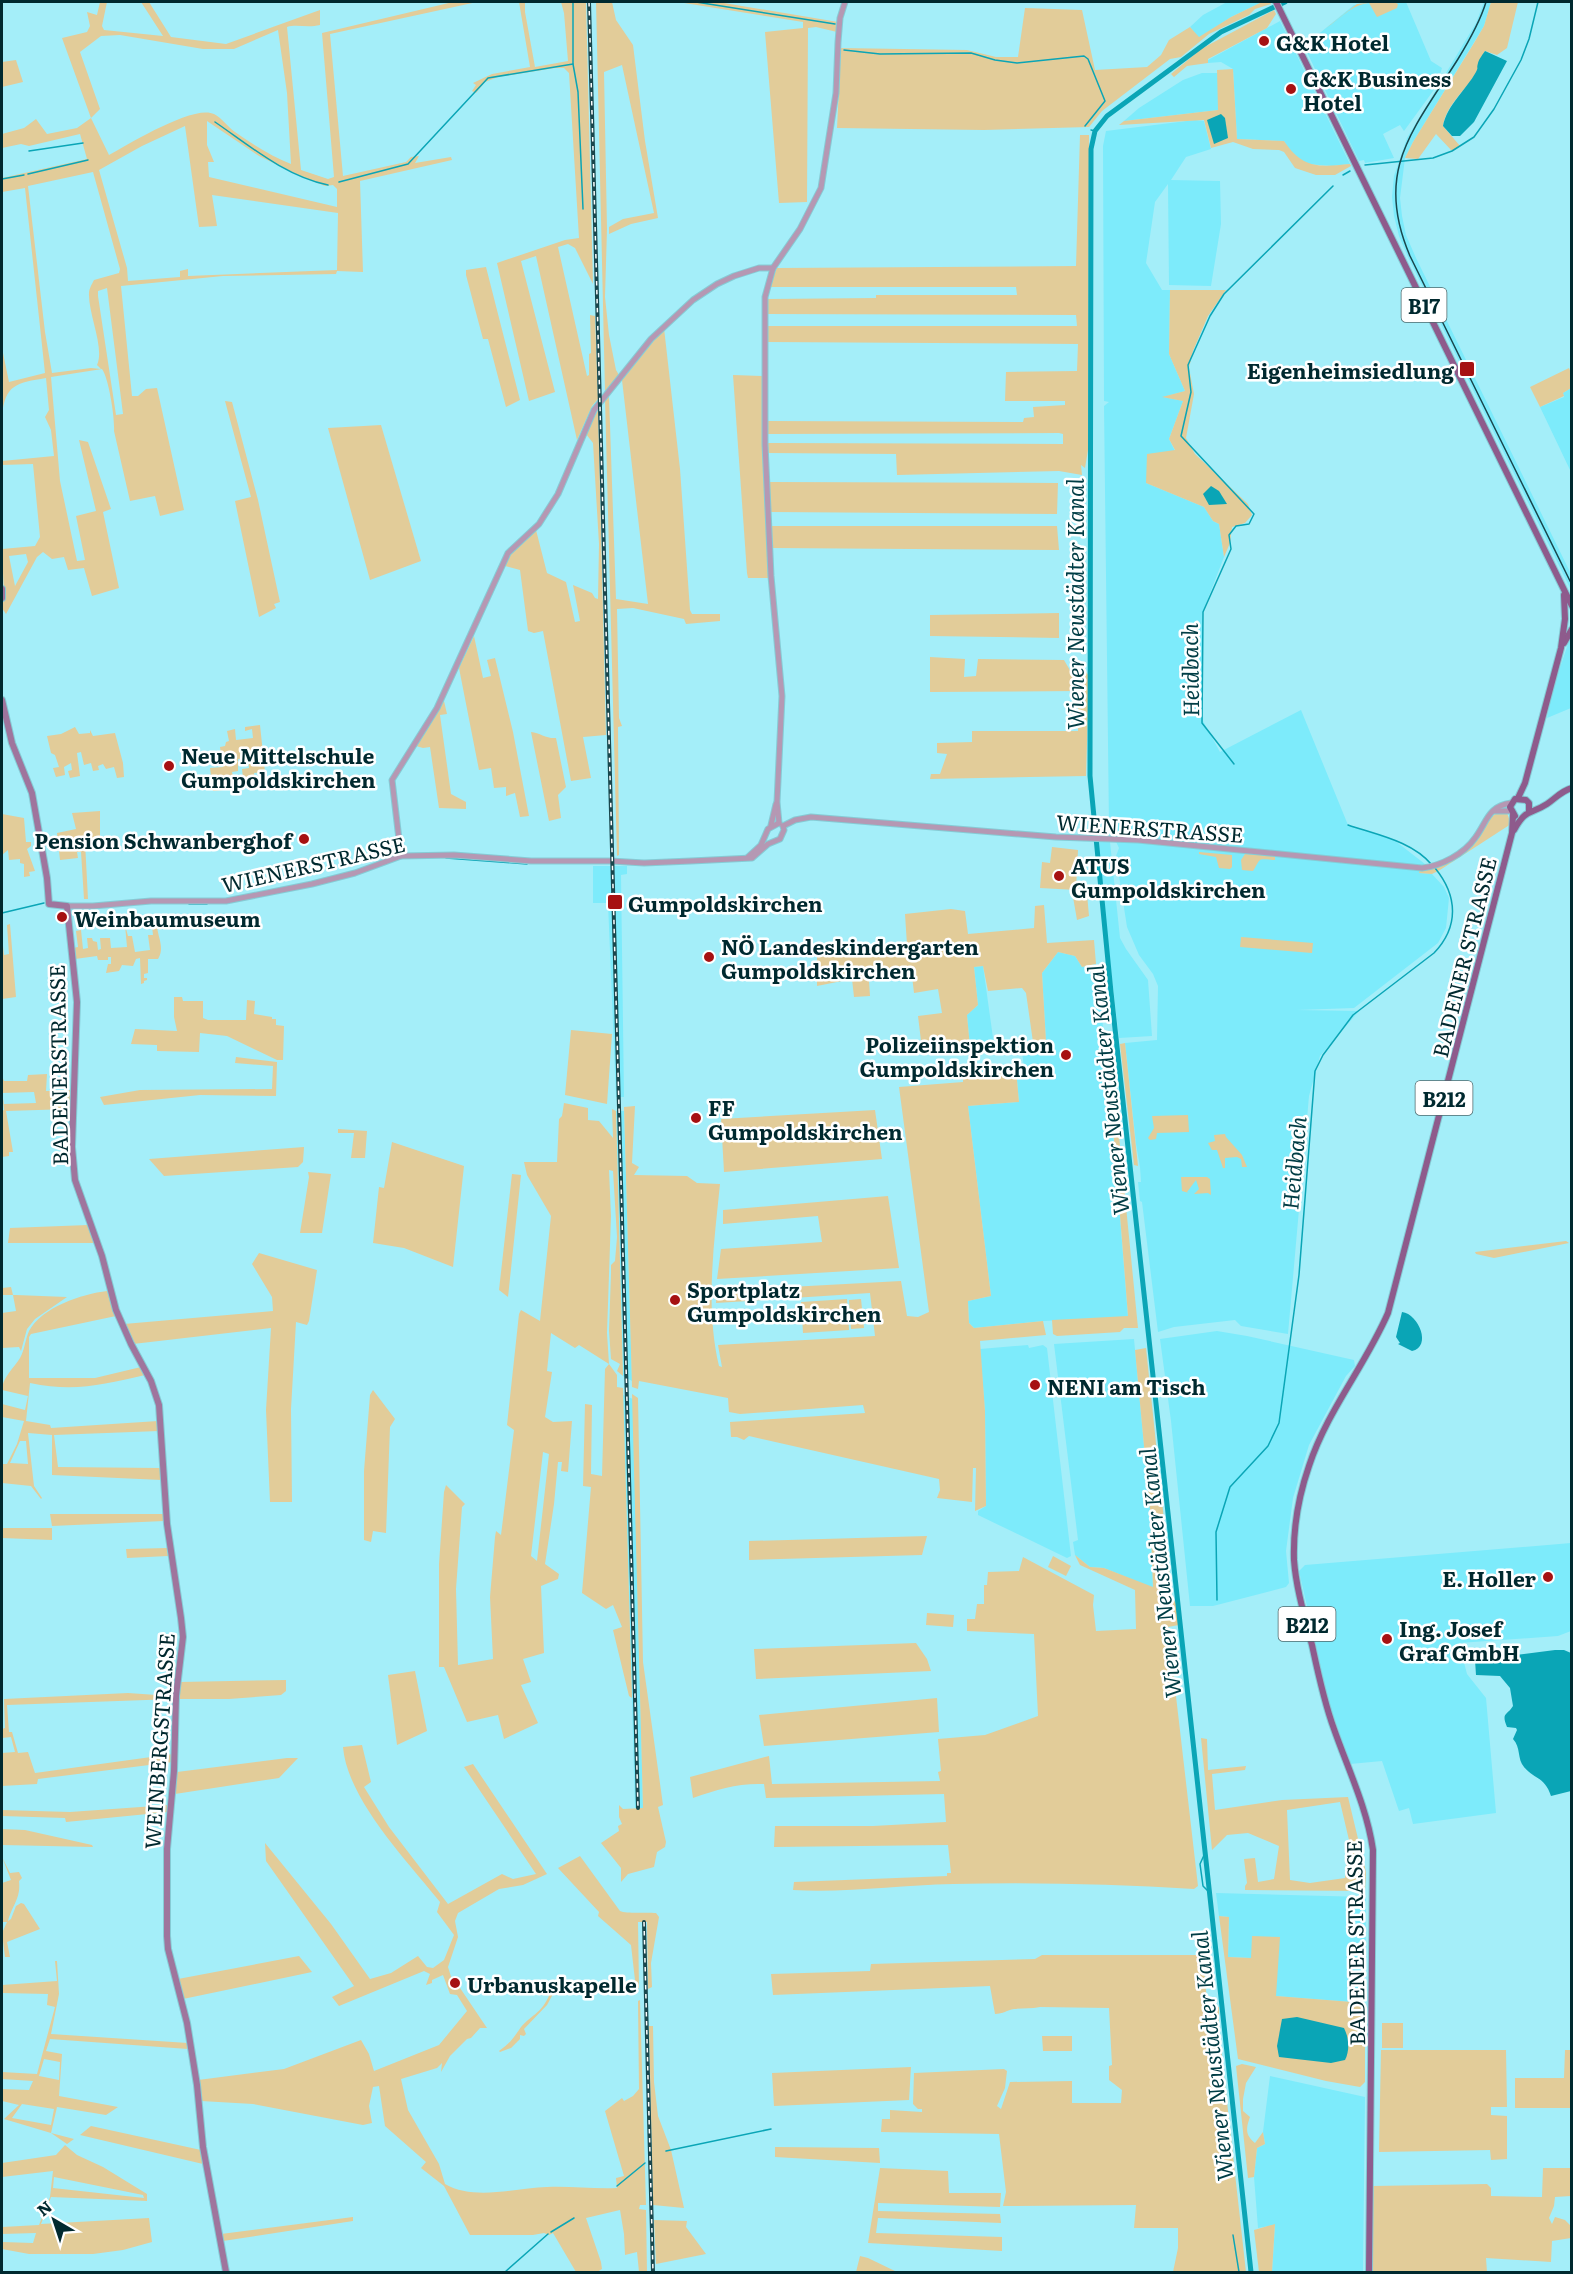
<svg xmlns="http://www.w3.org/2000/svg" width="1573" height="2274" font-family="Literata,serif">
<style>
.built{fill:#7debfb}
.green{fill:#e2cc99;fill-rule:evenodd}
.water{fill:#0aa5b6}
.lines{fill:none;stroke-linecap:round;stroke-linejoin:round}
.stream{stroke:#0aa5b6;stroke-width:1.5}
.canal{stroke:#0aa5b6;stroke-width:5}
.tertiary-casing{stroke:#86cbd5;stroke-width:7}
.secondary-casing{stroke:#86cbd5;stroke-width:8}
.primary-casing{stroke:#86cbd5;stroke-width:8}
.tertiary{stroke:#b598b3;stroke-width:5}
.secondary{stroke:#9f759d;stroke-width:6}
.primary{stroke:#8e5b8c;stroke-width:6}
.tram{stroke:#19474d;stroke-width:1.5}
.rail-casing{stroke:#19474d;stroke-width:4}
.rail{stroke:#fff;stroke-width:1.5;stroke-dasharray:4.5;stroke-linecap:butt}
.poi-dot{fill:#a61112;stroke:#fff;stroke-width:2}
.labels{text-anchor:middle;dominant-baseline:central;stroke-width:5;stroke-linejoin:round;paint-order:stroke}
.shield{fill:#fff;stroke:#4c696d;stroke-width:1.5}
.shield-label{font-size:20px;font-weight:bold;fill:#00292f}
.poi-label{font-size:21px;font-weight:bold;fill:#00292f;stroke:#fff;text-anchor:start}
.street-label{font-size:21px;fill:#00292f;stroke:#fff}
.water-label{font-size:22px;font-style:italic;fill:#003d45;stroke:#fff}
</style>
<rect width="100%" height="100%" fill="#a4eef9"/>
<g class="built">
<path d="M1227,2h35l-31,15 -32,21 -9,-11 13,-12z"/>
<path d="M1376,2h30l25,59 11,7 -6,19 -32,44 -4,-6 -17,9 11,24 -29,5 -1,-3 -5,1 -55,-115 50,-41z"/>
<path d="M1484,2h7l-7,24 -71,116 -8,16 -5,40 2,18 4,19 10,23 155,316v16l-163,-333 -9,-21 -5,-20 -2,-19 2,-21 13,-38 69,-115z"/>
<path d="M1280,21l70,143 -17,2 -27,-2 -16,-13 -6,-10 -47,-2 -4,-70 -12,-7 -13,1v-3z"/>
<path d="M1202,73h16v37l-94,11 15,-13 44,-28z"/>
<path d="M1195,120l9,1 7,28 -25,8 -15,23 49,1 1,43 -10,62 -42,-1 -1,-101 -13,18 -9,61 16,27h8l-1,64 16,37 -21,6 19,4 -14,38 6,12 -29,32 58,24 9,14 6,3 5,33 -22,57 1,107 17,31 81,-42 47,115 46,15 31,24 -5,9 12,1 12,13 5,11 -3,30 -8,15 -84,65 -57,2 62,1 -39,45 -11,40 -21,238 -47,-8 -6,-6 -61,7 -16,5 -16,-130 -2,-1 -2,-19h3l-1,-15 -4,-23 -11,-101 32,-3 1,-54 -5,-12 -14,-19 -12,-28 -11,-71 3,-8 -10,-21 -5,-421 5,-4 -5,-1 -1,-255 3,-15z"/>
<path d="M1571,388v84l-31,-65 24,-10 -1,-4z"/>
<path d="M1571,635v73l-24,10 5,-27z"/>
<path d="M1096,842h14l10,96 6,11 22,31 4,56 -33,2z"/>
<path d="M593,866h34v8l-6,1 3,222h-8l-8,-194h-15z"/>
<path d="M1058,952l17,4 7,11 14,-3 13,117 19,236 -85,4 -69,7 -5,-5 -1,-22 23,-5 -23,-190 51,-4 -3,-33 8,-1 -3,-25 25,-2 -4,-68z"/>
<path d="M983,966l11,79 -24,2 -3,-32 11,-10 -4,-38z"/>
<path d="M616,1111h8l8,270 -9,-5z"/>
<path d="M1217,1331l30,5 107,24 1,6 -9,10 -37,69 -16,53 -7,53 3,32 -3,4 -73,19h-23l-19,-185 -11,-82z"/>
<path d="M1134,1339l16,171 3,78 -49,-20 -14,-1 -15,-12 -2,-13 5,-2 -24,-196z"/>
<path d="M1028,1345l1,3 14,-3 4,3 24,208 -4,2 -89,-43v-4l8,-5 -1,-95 -5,-62z"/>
<path d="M623,1395l10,4 10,409h-8z"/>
<path d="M1571,1543v88l-13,5 -99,7 8,31 19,24 10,115 -83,11 -4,-16 -10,3 -17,-50 -32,3 -22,-64 -29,-129 6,-6z"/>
<path d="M1216,1893l150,4 -1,106 -90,-7v-5l-24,-33 -23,-1 1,-40 -10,-1z"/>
<path d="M1270,2076l95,21 -2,175h-91l3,-47 -17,3 -4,-51 3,-29 8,-4 -2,-12z"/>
</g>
<g class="green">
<path d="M100,2h7l-5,24 2,4 59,6 -22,-34h8l22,35 55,7 94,-34v15c-12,3 -24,-1 -33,2l14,143 27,9 6,-2 -12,-144 131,-31h48h-24l-147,32 13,142 63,-14 5,-5 8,-1 -4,7 36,-6 1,3 -92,21 3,91 -26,-1 -1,3 -113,2 -102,10 11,110h6l8,-7 11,-1 27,122 -24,6 -5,-20 -25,5 -16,-70c1,-12 -5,-52 -12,-62l-51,8 9,104 17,80 8,-1 -9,-44 20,-5 -17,-71 9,2 23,67 -8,3 16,76 -27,8 -8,-28 -16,2 -4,-13 -12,2 -9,-7 -6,5 -31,57 -4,-6 2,-11 -2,-48 33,-3 5,-9 -7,-73 -31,1v-4l52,-5 -3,-26 -6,-13 4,-7 -3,-32c-29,5 -41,6 -44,38v-68l7,34 36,-9 -20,-185 -23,4v-14l85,-19 -7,-25 -51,12 -8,-2 -19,4v-14l22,-6 12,-9 11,15 30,-6 14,-10 -29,-80 25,-6 3,-6 -3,-14 10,3zM278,30l9,63 4,71c-19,-7 -39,-20 -56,-32 -7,-5 -13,-14 -21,-18 -20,-10 -85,30 -105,41l-18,-37 9,-9 -20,-57 21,-16 19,-1 83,14h31zM207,121l52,35 39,19 27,11 8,-1 4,4v18l-128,-30 -1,-15h6l-7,-17zM185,126l14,101 18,-1 -5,-31 126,18 -1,57 -149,6v-7l-8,2v6l-52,4 -1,-13 -28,-98 43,-24zM93,172l27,97 -1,4 -25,7c-2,4 -5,9 -5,13 -1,21 16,55 8,72l4,4 -10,-1 -39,5 -7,-41 -17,-146zM107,288l16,126 -7,1 -18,-119v-5zM26,554l2,8 -13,24 -6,-30z"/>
<path d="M519,2h6v10l10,55 33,-6 -4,-48 -3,-11h25l7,282 -18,-36 -7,-4 -10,3 29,129 2,-1v-21l2,-1 -1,-38 5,1 3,83 -6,7 -15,34 -41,-184 -15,5 34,131 -26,9 -32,-138 68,-23 14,-2 -10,-165 -5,-5h-9l-57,9 -13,5 -9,11 -4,-2 4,-6 -3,-2 19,-9 38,-7z"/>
<path d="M596,2h16l4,18 17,25 12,96 13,77 -27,6 -22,10v-7l14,-8 31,-6 -32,-148 -18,7 3,157 -2,68 4,38 7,35 3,5 -14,17z"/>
<path d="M678,2h40l120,20 -1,10 -21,-5 -8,1 -1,174 -28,1 -14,-171 38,-4v-6z"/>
<path d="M1262,2h8l1,2 -16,5 -6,6 -40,19 -28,23 -11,2 -68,52 -13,16 -105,3 -147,-2 4,-80 126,2 29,7h22l7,-49 57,2 13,60 52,-3 14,-12 8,-15 21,-13 9,10 32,-20z"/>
<path d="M1376,2h18l4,2 -1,4 -20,9 -8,-14c-18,2 -29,16 -43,25l31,-24z"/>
<path d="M1491,2h27l-11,46 -10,7 -12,-4c-6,9 -5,14 -9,22 -10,17 -30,32 -33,53l17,20 -8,5 -16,-17 -18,25 -13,-1 8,-16 61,-99 10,-17z"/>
<path d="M1274,10l2,4 -9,14 -59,31v4l-21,3 -13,11 -3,-3 30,-25z"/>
<path d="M16,60l7,22 -21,5v-25z"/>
<path d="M1233,69l4,70 47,2c19,28 34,26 66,23l1,2 -16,9h-19l-21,-7 -11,-16 -5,-2 -26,-1 -20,-7 -22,6 -7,-28 -85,5 5,-4 94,-11 -1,-40z"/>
<path d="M1080,135h9l-1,315 -3,18 -4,-3 1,10 -23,-4 -162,4 -1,-21 -128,-1v-10l295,1v-10l-4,-1 -291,1 -1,-13 256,1 1,-4 10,-1 -1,-10 32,-2v-4h-60l1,-29 71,-1 1,-27 -311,-2 -1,-16h311l-1,-11 -310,-1 1,-15 109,-1v-3h141l-1,-8h-247l8,-19 299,-2z"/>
<path d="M486,267l34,133 -14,7 -18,-68h-5l-17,-64v-5z"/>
<path d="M1170,290h56l-18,26 -15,35 -4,17 5,26 -8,44 9,16 53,50 4,11 -7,8 -13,4 -2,16 -6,14 -5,-33 -6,-3 -9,-14 -58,-24 1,-29 28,-4 -6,-11 14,-38 -21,-4 23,-6 -16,-37z"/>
<path d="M664,328l16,141 10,141 2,4h28v7l-34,3 -2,-5 -51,-11 -16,1 2,109 3,8 -4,1 1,128 -2,1 -12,-458 4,-2 7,203 32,5 -26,-224z"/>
<path d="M1569,368l2,5v15l-8,5 1,3 -24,11 -10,-20z"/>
<path d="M733,375l29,1 7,202h-21l-1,-5z"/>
<path d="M225,401l7,1 26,98 22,102 -6,2 2,4 -17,9 -24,-116 16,-4z"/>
<path d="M598,410l8,325 -23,2 8,41 -20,3 -28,-150 -9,2 -6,-2 -8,-61 -15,-4 6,-12 25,-24 11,43 19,9 9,40 5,-1 -7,-36 19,8 3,5 3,1 1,-55 -6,-101 -7,-9z"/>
<path d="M381,425l40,136 -51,19 -42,-152z"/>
<path d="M769,482l289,1 -1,31 -287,-2z"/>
<path d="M770,526h287l2,24 -287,-2z"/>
<path d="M1059,613v25l-129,-2v-21z"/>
<path d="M474,636l9,42 8,-2 -4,-16 8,-2 18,74 16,84 -9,1 -5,-24 -9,3v-9l-12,1 -3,-20 -12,2 -20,-102z"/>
<path d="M930,657l35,2 -1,18 12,-1 2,-17 86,1 7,12h15l3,4 -3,100 -156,3 1,-5h9l7,-20 -10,-1v-10l35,-1v-11h106v-40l-148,1z"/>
<path d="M444,701l3,13 -7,1 11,79 15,8v7l-27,-1 -9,-61 -7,1 -7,-2z"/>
<path d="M260,725l5,47 -11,1 2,15h-12l-2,-19 7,-1 -1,-9h-10v12l-6,1 1,4 -10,2v12l-10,1 -3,-23 13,-1 -3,-20 5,-1 1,-4 3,-1 -2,-10 8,-2 1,11 17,-2 -1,-9 -7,2v-4z"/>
<path d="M75,727l4,7 11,-1v-3l3,6 22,-3 8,30 1,14 -7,1 -3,-11 -8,2 -3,-5 -5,2 1,4 -6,1 -2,-8 -7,2 -3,-13 -4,1 3,23 -10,2 -2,-7 4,-1 -1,-7 -7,4 1,8 -9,2 -3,-9 6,-1 -4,-12 -4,-2 -4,-17 14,-2z"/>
<path d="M531,732c9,1 16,7 25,6l10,49 -8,8 3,23 -12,3z"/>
<path d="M100,811v29l-15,2 3,57h-4l-3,-47h-4l1,6 -18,2 -3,-27 19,-4 -4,-16z"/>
<path d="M1497,813h10l4,11 -71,46 -8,4 -13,-1 1,-3c21,-2 49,-15 60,-34 5,-10 7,-17 17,-23z"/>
<path d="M2,814l22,4 2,24h5v4l-4,3 8,22 -6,1 1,4 -6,1v-13l-4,-1v-4l-11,1 -1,-10 -6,5z"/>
<path d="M1052,847l26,3 -2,40 -36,-2 2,-26 8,1z"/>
<path d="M1199,852l33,3v12l-2,2 -11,-1 -3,-11 -17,-3z"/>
<path d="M1245,854l30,2v4c-19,-1 -13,-3 -22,11l-11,-1 -1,-10z"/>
<path d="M1087,894l2,22 -12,4 -4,-23z"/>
<path d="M1044,905l3,38 47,-3 2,24 -14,3 -7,-11 -17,-4 -16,21 4,68 -13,1 -7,-49 -4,-5 -34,3 -5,-25 -9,1 4,38 -11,10 3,32 -48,2 -4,-33 24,-3 -4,-24 -24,4 -2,-17 -43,5 1,15 -16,1 -2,-18 -35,7v-29l90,-12 -2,-31 46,-5 14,2 3,23 66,-6 1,-22z"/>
<path d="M10,924l6,73 -14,2v-53h1l1,9 5,-1 -2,-29z"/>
<path d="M125,925l3,11h4l3,16 15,-2 -2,-15h5l-1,-9h5c1,12 8,22 1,33h-10v14l-4,1v4h3v2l-3,1v2l-3,1 -1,-26 -4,1 -3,7 -11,-1 -3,6 -13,2 2,-9h3v-7h-3v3h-10l-1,-4 -22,3 -2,-11 5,-1 -2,-16 5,-1 2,19 5,-1 -1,-10h5l1,3 4,1 1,8 3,-1 -1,-11h10l1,10 16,-1z"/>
<path d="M1241,937l72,6 -1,10 -72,-6z"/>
<path d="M174,997h8l1,4h20v17l5,2h38l1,-20 8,1 -1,13 18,3v2h4v6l8,1 -1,34h-6l-50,-24 -27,-3 -1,19 -42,-1v-6l-26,-1 4,-15 42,2 -3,-14z"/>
<path d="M571,1030l41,4 -5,70 -42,-9z"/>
<path d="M1125,1043l13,123 -4,-1 -14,-121z"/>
<path d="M236,1057l41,5 -1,34 -76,-1 -96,10 -4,-8 40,-7 132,-1 1,-23 -38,-3z"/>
<path d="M1016,1069l3,33 -51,4 23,190 -23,5 1,22 5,5 69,-7 3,14 -66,6 5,70 1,95 -11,5 1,-43h-3l-1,34 -35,-4 3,-8 -1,-11 -190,-43 -5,4 -7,-3h-6l-1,-15 135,-9 -2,-8 -123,9 -11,-2 -1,-14 -89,-17 -1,8 -6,-2 -8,-280 11,-1 -3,57 7,4 -5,8 53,1 10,7 23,1c-6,60 -15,123 -1,182l3,1 -4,-22 157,-9 -5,-43 -154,10 1,-12 184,-10 6,35 11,1 11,-5 -30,-225 64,-5v-6z"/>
<path d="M47,1074l-1,17 25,-1 -1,19 -64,2 7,41h-4v4l-7,1v-46l2,-1 -2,-17 2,11 32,-1 -2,-11 -32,1v-17l2,5h23l1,-6z"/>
<path d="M564,1103l24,5v12l11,1 14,17 -1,-29 4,2 7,265 -6,-5 3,-7 -9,-5 -2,-28 2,-58v-8l4,-4 2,-24 -4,-66 -4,-1 2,46 -4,117 2,31 8,11v12l6,1 9,310 -3,-2 -16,-66 9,-3 -9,-22 -7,4 -24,-16 9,-106 -8,-1 2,-82 7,1 -1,69 11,2 3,-107 4,-5 -30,-19 -4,3 -24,-15 -4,38 5,1 -7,45 8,5 19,-1 -4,51 -7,-1 1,-9h-4l-4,42 -9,60 14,10 -1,5 -17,7 3,67 -21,6 8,23 -10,3 17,38 -34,16 -6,-24 -31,7 -23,-55h-5v-103l5,-72 2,-7 19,19 -3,3 -6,82 2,76 35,-6 -3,-62 5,-60 1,-6 5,4 13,-105 -7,-5 12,-111 2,-4 19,11 11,-105 -24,-41 -3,-13h33l2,-43 3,-3zM543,1452l6,2 -12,107 -6,-5z"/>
<path d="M875,1110l7,49 -158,13 -3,-53z"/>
<path d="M1112,1115h5l21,213h-14l-4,4 -63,4 -4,-2 -1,-14 76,-4z"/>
<path d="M1188,1115l1,17 -32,1 -1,6 -6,1 -2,-2 6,-10 -2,-12z"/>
<path d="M338,1129l29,2 -2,27h-14l3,-25h-16z"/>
<path d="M1225,1134l1,3 16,18 5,12h-5l-1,-8 -4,-2 -12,1v10h-2l-6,-18h-5l-4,-7 7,-2 -1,-6z"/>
<path d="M392,1142l72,24 -11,101 -49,-19 -31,-5 6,-56 5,1z"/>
<path d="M304,1147l-1,15 -5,5 -134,9 -15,-17z"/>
<path d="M308,1172l23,2 -9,59h-22l9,-56z"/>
<path d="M512,1174l9,1 -13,122 -9,-7z"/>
<path d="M1181,1177h26l3,2 1,16 -3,-2 -14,1 5,-5 -3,-9 -9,12 2,1 -7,-2z"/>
<path d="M888,1196l11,72 -182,11 4,-30 101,-7 -4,-26 -95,8v-14z"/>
<path d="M88,1225l7,18h-87l2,-15z"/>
<path d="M1566,1241l3,2 -75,15 -18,-4 -1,-2z"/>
<path d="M259,1253l58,17 -8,51 -2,4 -11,-3 -5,87 1,93h-22l-4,-92 5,-82 -138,16 -9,-20 149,-13 -1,-14 -20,-33z"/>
<path d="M11,1287l2,8h3l51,2 -32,22 -8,10 -6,22 -2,-4 -17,1v-35l14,-2 -3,-16h-11v-7z"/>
<path d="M107,1291l9,25 -85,18 -2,3v41h66l46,-11 4,8c-43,10 -71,17 -115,8l-4,38 24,4 1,3 107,-7 1,10 -105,4 4,32 103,1 1,12 -110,-5v-40l-24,-2 6,53 8,12 -1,1 -10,-13 -29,-3v-19h5l10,-20 7,-23 -22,-4v-13l23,6 3,-14 -26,-6c0,-12 12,-22 18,-32 5,-9 5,-18 9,-27 13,-24 53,-37 78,-40zM20,1441h6l2,23 -18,-1z"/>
<path d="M847,1299l2,31 -46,3 -2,-31z"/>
<path d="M861,1299l3,29 -13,1 -2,-29z"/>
<path d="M1146,1348l26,248 5,10 2,19 -11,2 30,259 -4,3c-80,-5 -161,-7 -241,-5 -54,1 -106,9 -160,6l1,-8 153,-6v-3h4l-3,-28 -174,2 1,-21h98l73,-4 -2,-28 -178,4 -2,-14c-26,-1 -46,5 -71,14l-3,-21 79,-21 3,28 168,-3 -2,-9 3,-1 -3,-32 47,-4 53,-19 -4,-82 -67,-3v-12h8l2,-15h7v-19h3l1,-13 31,-1 4,-14 71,38 -1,10 3,26 40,-2 -1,-39 -55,-25 -5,-10 15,12 14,1 49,19 -3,-77 -15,-160z"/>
<path d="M373,1390l22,29 -5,8 -4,106 -13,-2 -2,11 -7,-2v-69l6,-76z"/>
<path d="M632,1394l6,4 5,264 20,143 -5,2 8,35 -1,5 -8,5 -3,15 -26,7 -7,8v-14l-20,-25 18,-12 -1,-5 4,-2 -3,-7v-12l4,4 20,-1z"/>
<path d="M50,1514h114v7l-112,5z"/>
<path d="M2,1528h50v12l-50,-2z"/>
<path d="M927,1536l-5,19 -173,5v-19z"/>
<path d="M167,1548l1,8 -41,2 -1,-9z"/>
<path d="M1053,1556l18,10 -5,10 -18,-9z"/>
<path d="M927,1613l27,2 -1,12 -27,-2z"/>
<path d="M916,1643l11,16 4,12 -175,8 -2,-30z"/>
<path d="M415,1671l12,60 -30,14 -9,-70z"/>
<path d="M286,1680v11l-5,4 -52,4h-51l2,-17z"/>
<path d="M128,1693l43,3 3,3 -167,6 2,27h3l6,21 10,-1 7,21 138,-19v8l-135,17 -1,5 -35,2v-33l13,-1 -4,-15 -9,1v-9l3,-1 -1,-29z"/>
<path d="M937,1698l2,34 -175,14 -5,-31z"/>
<path d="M1201,1738l6,1 1,31 38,-4 -1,4 -33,4 3,36 67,-10 66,-3 18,75 -1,19 -120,-1v-4l2,-3 -3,-24 11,-1 3,24 16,-3 5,-33 -31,-13 -21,2 -15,15zM1340,1802l9,38 -4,38 -35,5 -20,-3 -3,-70z"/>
<path d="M362,1745l9,37 -7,5 25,40 59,77 54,-30 11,5 23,-5 -72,-107 9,-3 74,110 -24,11 -24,4 -41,24 -3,8 3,16 -10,30 5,16 5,2 29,43h-7l-9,10 -4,1 -17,17 -9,16 1,-9 -5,5 -36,11 7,31 31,54 6,20c29,17 71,4 102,3 23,-1 46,2 70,1l-1,-10 8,-2 -19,-65 17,-13 2,3 9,-5 6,-7 -1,-88 2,-1 6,205h-6l-1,4 7,1 1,62h-8l-2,-20 -12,3 -1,-21 -4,-24 -34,8 15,44 1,7 -5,3h-21l-23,-39 -4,2 -5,-2 -11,2h-63l-26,-49 -23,-18 5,-6 -41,-36 -6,-40 -6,1 -4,19 3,17 -9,2 -110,-21 -52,-3 -3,-21 86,-11 77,-29 8,14 5,17 65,-26 28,-34 -10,-16 -7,-1 -7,-19 -11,5v3l-6,2 4,-11 -6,-3 -85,35 -7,-9 22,-11 -88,-125 -1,-18 66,81 39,55 21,-6 27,-17 9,11 6,1 11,-8 10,-25 -17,-23 3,-10c-32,-40 -93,-103 -97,-155z"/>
<path d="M287,1758h11l-19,20 -104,16 2,-22z"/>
<path d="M169,1805l-1,7 -102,10 -1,-4 -63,-2v-6l68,2z"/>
<path d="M2,1829l23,1 67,15 1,2 -91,-2z"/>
<path d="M580,1856l40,55c7,3 26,1 36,2l3,4 -8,46 1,24 -4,2 -1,-67h-9l1,66 -3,1 -5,-44 -33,-29 1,-4 -41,-44z"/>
<path d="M2,1857l8,16 9,-1 3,6 -3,3c2,18 -7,24 -11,40l3,-2 5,-13 5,-3 3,1 16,25 -33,13 3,15h-5l-3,-24 5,-11h-5v-39l9,-3z"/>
<path d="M1219,1916l10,1 -1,40 23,1 1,-22 28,1 -4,59 89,7v79l-5,5 -34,-6 -88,-22z"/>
<path d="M1042,1955h161l4,47 -3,4 15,1v23l27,242h-73l5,-24v-20h-44l2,-23 -133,1 3,-14 -7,-58 -118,-2 1,-13h8v-9l32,2v-3h-4l-5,-5 1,-31 90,-4 3,2 -2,17 -8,18 4,3 9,-27 62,-1v22h49l1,-13 -13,-10v-14l3,-1 -3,-57 -69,-1c-9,2 -17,1 -26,2 -7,1 -11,5 -19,5l-5,-28 -217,9 -2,-21 99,-3 1,-7 164,-5z"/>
<path d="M299,1956l13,16 -129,27 -5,-20z"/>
<path d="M55,1961h2l2,33 -8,40 137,9v6l-138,-10 -4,12 16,3 -3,42 59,11 -12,8 -49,-8 -6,26 23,6 -7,5 -16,-11 -47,-14 15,-14 -17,-4v-12l27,1 4,-9 -31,-2v-7l35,2 18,-67 -8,-2 1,-11 -46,-1v-8l55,-4zM44,2059l16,3 -1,18 -20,-4zM22,2104l32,5 -3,16 -39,-7z"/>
<path d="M550,1993l3,1 -6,11 -23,24 2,5 -2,2 -4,-1v4l-9,9 -11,4 -1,-1c11,-8 13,-11 20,-21 10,-15 23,-15 31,-37z"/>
<path d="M1403,2023v25h-21v-25z"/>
<path d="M649,2026h4l1,56 4,34 13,34 13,58 -31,-3z"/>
<path d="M1042,2036h30v15h-29z"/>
<path d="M1381,2050h125l1,57h-16v8l16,1v43l-16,1 -1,-10 -111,2z"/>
<path d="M1565,2050h6v58h-56v-30h49z"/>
<path d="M1242,2064l14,3 -10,16 -3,16v12l7,6c-4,11 -5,18 5,26l8,-11 2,12 -8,4 -3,29 -6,1 -12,-112z"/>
<path d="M911,2067l-2,33 -135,6 -2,-33z"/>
<path d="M91,2126l110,24 2,14 -123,-29z"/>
<path d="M65,2145l12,10 26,12 44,27v7l-96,-4 -10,27 108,-6 3,24 -29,8 -30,4h-64l-27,-5v-7l31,1 3,-10 -34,1v-7l37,-2 11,-28 3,-26 -51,6v-14l54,-8zM54,2177l89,18 1,3 -91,-10z"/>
<path d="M775,2147l104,1 1,15 -105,-6z"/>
<path d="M880,2168l68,3 1,22h52l-1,14 -122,-4v8l122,3 1,9 -123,-5 -2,15 126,4v14l-134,-8z"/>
<path d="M1543,2168h28v28l-16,1 -1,9 -5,12 3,6 3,-7 10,3 6,6v12l-19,3 -1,21 -65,-4 1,14h-114v-86l114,-2 4,4v8l51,1z"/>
<path d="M353,2217v4l-130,20 -2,-7z"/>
<path d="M654,2220l33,1 -1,6 20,27 -50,10z"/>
<path d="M1275,2224l-3,48h-13l-5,-42z"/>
<path d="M860,2256l8,2 29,14h-41z"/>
</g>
<g class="water">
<path d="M1485,51l22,10 -33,61 -14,14h-8l-9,-10c4,-21 23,-36 33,-54 3,-6 0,-2 2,-9 1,-4 5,-9 7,-12z"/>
<path d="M1221,114l4,4 3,20 -14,6 -7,-24z"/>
<path d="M1211,486l8,5 8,13 -18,1 -6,-11z"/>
<path d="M1402,1312c17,2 30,35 10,39l-14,-7 2,-1 -4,-6z"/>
<path d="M1555,1650h9l7,3v138l-20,5c-6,-19 -17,-17 -27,-29 -7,-8 -3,-20 -11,-28l4,-9 -1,-2 -9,-1c-6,-15 0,-11 6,-21l-3,-18 -10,-12 -24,-1 -1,-15z"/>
<path d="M1297,2017l47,11c5,10 6,22 1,32l-14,3 -52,-6 -2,-11 5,-27z"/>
</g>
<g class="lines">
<g class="stream">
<path d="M573,2v62l5,28 5,117"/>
<path d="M696,2l139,22"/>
<path d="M844,50l36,4 91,-1 24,7 22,3 67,-7 4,3 17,42 -20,25"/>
<path d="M215,122c35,24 70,54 113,63"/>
<path d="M1091,130l4,1"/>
<path d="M29,151l54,-8"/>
<path d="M1365,165l68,-7 19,-7 22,-14 20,-28 27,-49 8,-21 9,-37"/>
<path d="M28,174l60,-14"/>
<path d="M1343,175l7,-4"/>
<path d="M2,179l22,-4"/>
<path d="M339,182l69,-18 80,-86 85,-14"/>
<path d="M1234,764l-32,-41 1,-111 28,-63 -2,-14 7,-9 13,-2 5,-10 -73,-78 10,-44 -3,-27 22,-49 14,-22 109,-108"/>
<path d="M1348,825c29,10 64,16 84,40"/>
<path d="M446,858l81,6"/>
<path d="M189,904h18"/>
<path d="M2,913l42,-10"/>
<path d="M1217,1600l-1,-68 14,-45 38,-41 11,-23 20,-148 16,-204 8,-16 30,-40 81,-62c25,-26 24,-57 1,-85"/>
<path d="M1205,1853l-5,11 3,22 6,6"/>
<path d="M666,2151l105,-22"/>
<path d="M617,2186l28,-23"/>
<path d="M551,2232l23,-14"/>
<path d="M1233,2235l6,37"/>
<path d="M505,2272l43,-38"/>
</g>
<path class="canal" d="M1251,2272l-140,-1280 -21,-216 1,-627 4,-18 12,-15 114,-84 64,-30"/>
<g class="tertiary-casing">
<g id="tertiary">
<path d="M1494,811h17"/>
<path d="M779,823l-2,-21 5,-106 -11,-120 -6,-132v-147l8,-29 27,-39 21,-41 15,-95 2,-51 2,-24 5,-16"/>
<path d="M771,825l5,-21"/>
<path d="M783,826l12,-6 16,-3 245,20 82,3 284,28c19,-2 42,-14 53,-30 12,-16 13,-32 36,-35"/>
<path d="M401,856l-9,-76 45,-72 71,-155 31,-29 19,-30 36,-84 57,-71 42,-39 24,-16 17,-8 25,-8h14"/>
<path d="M748,857l13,-12 7,-16 11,-6"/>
<path d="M67,906h26l58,-5h75l86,-17 43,-11 46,-17 53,-1 77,6h80l33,2 47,-2 61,-3 16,-14 12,-5 4,-9 -1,-4"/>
</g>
</g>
<g class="secondary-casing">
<g id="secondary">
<path d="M2,589v9"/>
<path d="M2,700l10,43 20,50 15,85 2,26 18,2 10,96 -5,145 3,33 27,76 14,54 15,34 20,37 8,24 8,119 14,94 2,19 -7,59 -2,75 -7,78v87l1,13 19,74 10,62 6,62 23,125"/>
</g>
</g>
<g class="primary-casing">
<g id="primary">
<path d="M1276,2l296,604"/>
<path d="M1564,643l8,-14"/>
<path d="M1518,798l7,-15 36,-135 4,-29 -1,-24"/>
<path d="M1515,816l-5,-9 5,-8 11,1 3,3v8"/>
<path d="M1514,830c12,-22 16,-15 33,-26 9,-6 14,-13 25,-16"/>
<path d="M1369,2272l4,-422c-6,-42 -25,-81 -39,-121 -10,-27 -16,-56 -22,-84 -7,-27 -16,-57 -18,-85 -1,-31 5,-65 15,-94 18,-55 56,-100 79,-153l124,-480 1,-18"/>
</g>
</g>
<use href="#tertiary" class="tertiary"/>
<use href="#secondary" class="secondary"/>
<use href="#primary" class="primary"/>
<path class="tram" d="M1486,2c-6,20 -17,39 -28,57 -44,70 -85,111 -48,197l162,329"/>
<g class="rail-casing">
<g id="rail">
<path d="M589,2l49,1806"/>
<path d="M644,1922l9,350"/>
</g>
</g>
<use href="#rail" class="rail"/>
</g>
<g class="poi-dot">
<circle cx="1264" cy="41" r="6"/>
<circle cx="1291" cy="89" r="6"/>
<rect x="1459" y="361" width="16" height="16" rx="3"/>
<circle cx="169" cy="766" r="6"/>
<circle cx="304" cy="839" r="6"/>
<circle cx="1059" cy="876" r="6"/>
<rect x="607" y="894" width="16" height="16" rx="3"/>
<circle cx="62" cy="917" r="6"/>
<circle cx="709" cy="957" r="6"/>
<circle cx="1066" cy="1055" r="6"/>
<circle cx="696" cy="1118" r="6"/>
<circle cx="675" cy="1300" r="6"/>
<circle cx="1035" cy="1385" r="6"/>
<circle cx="1548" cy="1577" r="6"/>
<circle cx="1387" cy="1639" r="6"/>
<circle cx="455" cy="1983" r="6"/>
</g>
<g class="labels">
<g class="shield">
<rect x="1401.5" y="288" width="45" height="34" rx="4.5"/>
<rect x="1415.5" y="1081" width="57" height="34" rx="4.5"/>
<rect x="1278.5" y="1607" width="57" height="34" rx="4.5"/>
</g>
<g class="shield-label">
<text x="1424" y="305">B17</text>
<text x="1444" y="1098">B212</text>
<text x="1307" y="1624">B212</text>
</g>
<g class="poi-label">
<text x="1276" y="41">G&amp;K Hotel</text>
<text x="1303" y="77">G&amp;K Business<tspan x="1303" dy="24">Hotel</tspan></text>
<text x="1454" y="369" text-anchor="end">Eigenheimsiedlung</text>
<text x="181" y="754">Neue Mittelschule<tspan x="181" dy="24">Gumpoldskirchen</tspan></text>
<text x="292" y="839" text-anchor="end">Pension Schwanberghof</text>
<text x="1071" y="864">ATUS<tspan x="1071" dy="24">Gumpoldskirchen</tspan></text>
<text x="628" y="902">Gumpoldskirchen</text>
<text x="74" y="917">Weinbaumuseum</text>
<text x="721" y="945">NÖ Landeskindergarten<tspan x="721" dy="24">Gumpoldskirchen</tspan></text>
<text x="1054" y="1043" text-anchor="end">Polizeiinspektion<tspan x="1054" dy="24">Gumpoldskirchen</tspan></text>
<text x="708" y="1106">FF<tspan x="708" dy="24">Gumpoldskirchen</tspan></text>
<text x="687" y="1288">Sportplatz<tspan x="687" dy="24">Gumpoldskirchen</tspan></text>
<text x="1047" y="1385">NENI am Tisch</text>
<text x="1536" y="1577" text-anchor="end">E. Holler</text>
<text x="1399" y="1627">Ing. Josef<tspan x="1399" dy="24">Graf GmbH</tspan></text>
<text x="467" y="1983">Urbanuskapelle</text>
</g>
<g class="street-label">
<text transform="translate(1150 827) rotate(4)">WIENERSTRASSE</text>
<text transform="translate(313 863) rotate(-13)">WIENERSTRASSE</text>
<text transform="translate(1463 957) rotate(-76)">BADENER STRASSE</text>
<text transform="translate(57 1065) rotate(-91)">BADENERSTRASSE</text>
<text transform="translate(158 1741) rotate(-86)">WEINBERGSTRASSE</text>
<text transform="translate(1354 1943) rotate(-91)">BADENER STRASSE</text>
</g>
<g class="water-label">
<text transform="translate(1074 604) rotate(-90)">Wiener Neustädter Kanal</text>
<text transform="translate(1189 670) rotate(-91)">Heidbach</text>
<text transform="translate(1107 1090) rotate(-96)">Wiener Neustädter Kanal</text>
<text transform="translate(1293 1163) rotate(-85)">Heidbach</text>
<text transform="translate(1159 1573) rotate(-96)">Wiener Neustädter Kanal</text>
<text transform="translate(1211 2056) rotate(-96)">Wiener Neustädter Kanal</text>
</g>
</g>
<rect width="1573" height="2274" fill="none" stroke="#00292f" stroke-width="6"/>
<g transform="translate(54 2220) rotate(321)" stroke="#ffffff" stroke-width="4.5" paint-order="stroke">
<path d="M0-4.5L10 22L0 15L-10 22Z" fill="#00292f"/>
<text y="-9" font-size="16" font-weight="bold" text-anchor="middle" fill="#00292f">N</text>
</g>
</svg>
